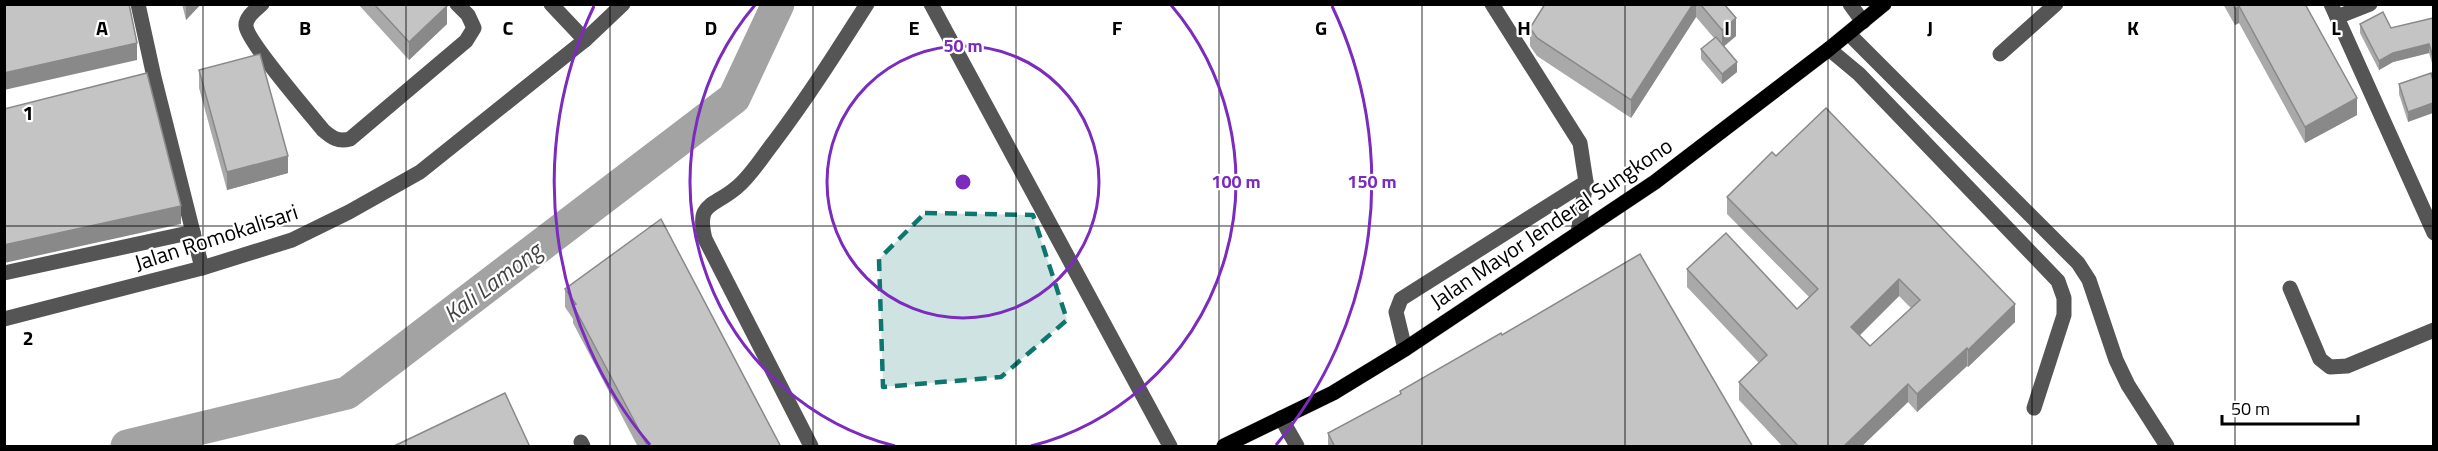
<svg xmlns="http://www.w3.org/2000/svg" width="2438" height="451" font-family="'Titillium Web',sans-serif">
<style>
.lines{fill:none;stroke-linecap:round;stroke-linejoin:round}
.river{stroke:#a3a3a3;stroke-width:33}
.major-casing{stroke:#dbdbdb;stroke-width:16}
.minor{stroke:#555;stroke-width:15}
.major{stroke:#000;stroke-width:15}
.wall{fill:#a9a9a9;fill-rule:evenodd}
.shaded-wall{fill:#898989}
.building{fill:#c4c4c4;stroke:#898989;stroke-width:1.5;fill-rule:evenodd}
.marked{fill:#0f766e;fill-opacity:0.2;stroke:#0f766e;stroke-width:4.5;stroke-dasharray:12 8;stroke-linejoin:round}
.grid{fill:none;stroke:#000;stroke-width:1.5;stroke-opacity:0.55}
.ring{fill:none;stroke:#7b2cbf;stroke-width:3}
.labels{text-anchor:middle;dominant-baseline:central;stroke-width:4.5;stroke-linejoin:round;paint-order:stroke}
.street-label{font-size:22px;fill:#000;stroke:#fff}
.water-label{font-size:24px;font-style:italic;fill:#444;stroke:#fff}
.grid-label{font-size:20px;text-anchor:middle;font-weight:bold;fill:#000;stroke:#fff;stroke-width:4.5;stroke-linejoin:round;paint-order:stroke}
.centre{fill:#7b2cbf;stroke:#fff;stroke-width:3}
.ring-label{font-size:18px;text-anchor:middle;font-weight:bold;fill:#7b2cbf;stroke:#fff;stroke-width:4.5;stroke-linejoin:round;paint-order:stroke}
</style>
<rect width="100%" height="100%" fill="#fff"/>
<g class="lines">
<path class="river" d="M127,446l220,-53 387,-295 44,-94"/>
<g class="major-casing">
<path id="major" d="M1224,446l109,-53 72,-44 250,-167 174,-133 55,-45"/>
</g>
<g class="minor">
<path d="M138,4l16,73 48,191"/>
<path d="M262,4c-6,6 -17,13 -16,22 1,15 64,88 77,104 9,8 15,12 27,9l116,-98 8,-13 -6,-13 -11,-11"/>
<path d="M551,4l34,36"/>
<path d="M931,4l239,442"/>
<path d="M1492,4l88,139 6,39 -8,51"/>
<path d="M1850,4l13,18"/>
<path d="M2331,4l103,229"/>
<path d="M2337,17l33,-13"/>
<path d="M1849,34l229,229 11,17 27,80 12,25 39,61"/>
<path d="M1829,49l30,25 199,207 6,17v17l-30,93"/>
<path d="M2000,54l56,-50"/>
<path d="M4,273l189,-41"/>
<path d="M2290,288l30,71 10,8 17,-1 87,-36"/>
<path d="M4,319l198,-51 90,-28 57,-28 71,-40 165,-132 38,-36"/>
<path d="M1405,349l-9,-37 5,-13 185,-117"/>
<path d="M1281,418l16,28"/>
<path d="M581,442l2,4"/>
<path d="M811,446l-106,-207c-9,-37 7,-31 31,-51 15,-12 26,-31 38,-46 34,-45 63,-91 93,-138"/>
</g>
<use href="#major" class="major"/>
</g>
<g class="wall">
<path d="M182,4h19l-15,16z"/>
<path d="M358,4h87l2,20 -38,36z"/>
<path d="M1545,4h179l12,32 -12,10 13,26 -15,12 -21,-25v-10l13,-11 -18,-21 -65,101 -94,-62 -7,-10v-18z"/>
<path d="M2223,4h82l52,111 -52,28 -66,-120 -4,2z"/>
<path d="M2433,18v48l-4,-13 -36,9 -14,8 -19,-37v-9l31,4z"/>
<path d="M199,70l89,103 -61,17 -28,-102z"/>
<path d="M2433,80l-25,42 -9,-28v-10z"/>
<path d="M1776,156l239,166 -47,45 -1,-1 -50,46 -9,-10 -47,45h-78l-44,-47v-18l20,-19 -72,-76v-18l110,40 12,-12 -82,-83v-17zM1899,296l12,12 -41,38 -10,-11z"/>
<path d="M565,289l216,158h-143l-65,-124v-4l-8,-12z"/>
<path d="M1502,335l251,112h-425v-14l72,-38v-4z"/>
</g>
<g class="shaded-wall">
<path d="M186,4h15l-15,16z"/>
<path d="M1693,4h3v13l-65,101v-18z"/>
<path d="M447,6v18l-38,36v-18z"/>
<path d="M2239,6v17l-4,2v-16z"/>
<path d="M1736,18v18l-14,12v-18z"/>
<path d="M137,43v17l-133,30v-17z"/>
<path d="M2429,44v9l-36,9 -14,8v-9l14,-8z"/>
<path d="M1737,62v10l-15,12v-10z"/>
<path d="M2357,98v17l-52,28v-16z"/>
<path d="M2433,103v10l-25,9v-10z"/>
<path d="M288,156v17l-61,17v-18z"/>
<path d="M181,206v18l-177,39v-18z"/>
<path d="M1899,279v17l-48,48v-17z"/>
<path d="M2015,304v18l-47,45v-17z"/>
<path d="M1967,348v18l-50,46v-18z"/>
<path d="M1908,384v18l-47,45h-18z"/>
</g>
<g class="building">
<path d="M4,4h125l8,39 -133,30z"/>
<path d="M374,4h71l2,2 -38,36z"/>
<path d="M1545,4h148l-62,96 -94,-62 -7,-10z"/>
<path d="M1700,4h24l12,14 -14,12z"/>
<path d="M2233,4h72l52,94 -52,29 -66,-121 -4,3z"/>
<path d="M2383,12l8,16 42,-10v39l-4,-13 -36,9 -14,8 -19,-37z"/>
<path d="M1716,37l21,25 -15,12 -21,-25z"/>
<path d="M260,54l28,102 -61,16 -28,-102z"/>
<path d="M147,73l34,133 -177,39v-136z"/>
<path d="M2431,73l2,7v23l-25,9 -9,-28z"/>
<path d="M1826,108l189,196 -47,46 -1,-2 -50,46 -9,-10 -65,63h-44l-60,-65 28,-27 -80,-86 39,-36 71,76 21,-20 -91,-92 45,-45 4,4zM1899,279l21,21 -50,46 -19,-19z"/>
<path d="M661,219l120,228h-133l-75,-142 3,-1 -11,-15z"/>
<path d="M1640,254l113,193h-418l-7,-14 73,-39 -1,-3 101,-58 1,2z"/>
<path d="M505,393l25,54h-138z"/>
</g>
<path class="marked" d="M925,213l108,2 34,105 -66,57 -118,10 -4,-128z"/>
<path class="grid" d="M203,4v442M406,4v442M610,4v442M813,4v442M1016,4v442M1219,4v442M1422,4v442M1625,4v442M1828,4v442M2032,4v442M2235,4v442M4,226h2430"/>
<g class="ring">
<circle cx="963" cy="182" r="136"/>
<path d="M895 446A273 273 0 0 1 755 5M1171 5A273 273 0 0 1 1031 446"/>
<path d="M650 445A409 409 0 0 1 594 6M1332 6A409 409 0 0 1 1276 445"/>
</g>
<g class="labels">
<g class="street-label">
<text transform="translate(1551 223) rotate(-34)">Jalan Mayor Jenderal Sungkono</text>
<text transform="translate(216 237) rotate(-18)">Jalan Romokalisari</text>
</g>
<g class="water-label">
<text transform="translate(492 282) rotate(-37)">Kali Lamong</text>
</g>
</g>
<g class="grid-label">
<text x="102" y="35">A</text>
<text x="305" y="35">B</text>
<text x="508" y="35">C</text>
<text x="711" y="35">D</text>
<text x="914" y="35">E</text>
<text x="1117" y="35">F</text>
<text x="1321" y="35">G</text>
<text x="1524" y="35">H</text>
<text x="1727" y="35">I</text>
<text x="1930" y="35">J</text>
<text x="2133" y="35">K</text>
<text x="2336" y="35">L</text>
<text x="28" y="120">1</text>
<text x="28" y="345">2</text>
</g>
<circle cx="963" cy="182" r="9" class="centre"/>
<g class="ring-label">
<text x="963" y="52">50 m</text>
<text x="1236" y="188">100 m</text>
<text x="1372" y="188">150 m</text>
</g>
<rect width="2438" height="451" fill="none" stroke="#000000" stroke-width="12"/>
<path d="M2222 415v9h136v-9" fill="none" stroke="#000000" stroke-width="3"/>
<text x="2231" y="415" font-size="18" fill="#000000" stroke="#ffffff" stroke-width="4.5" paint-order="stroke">50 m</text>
</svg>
